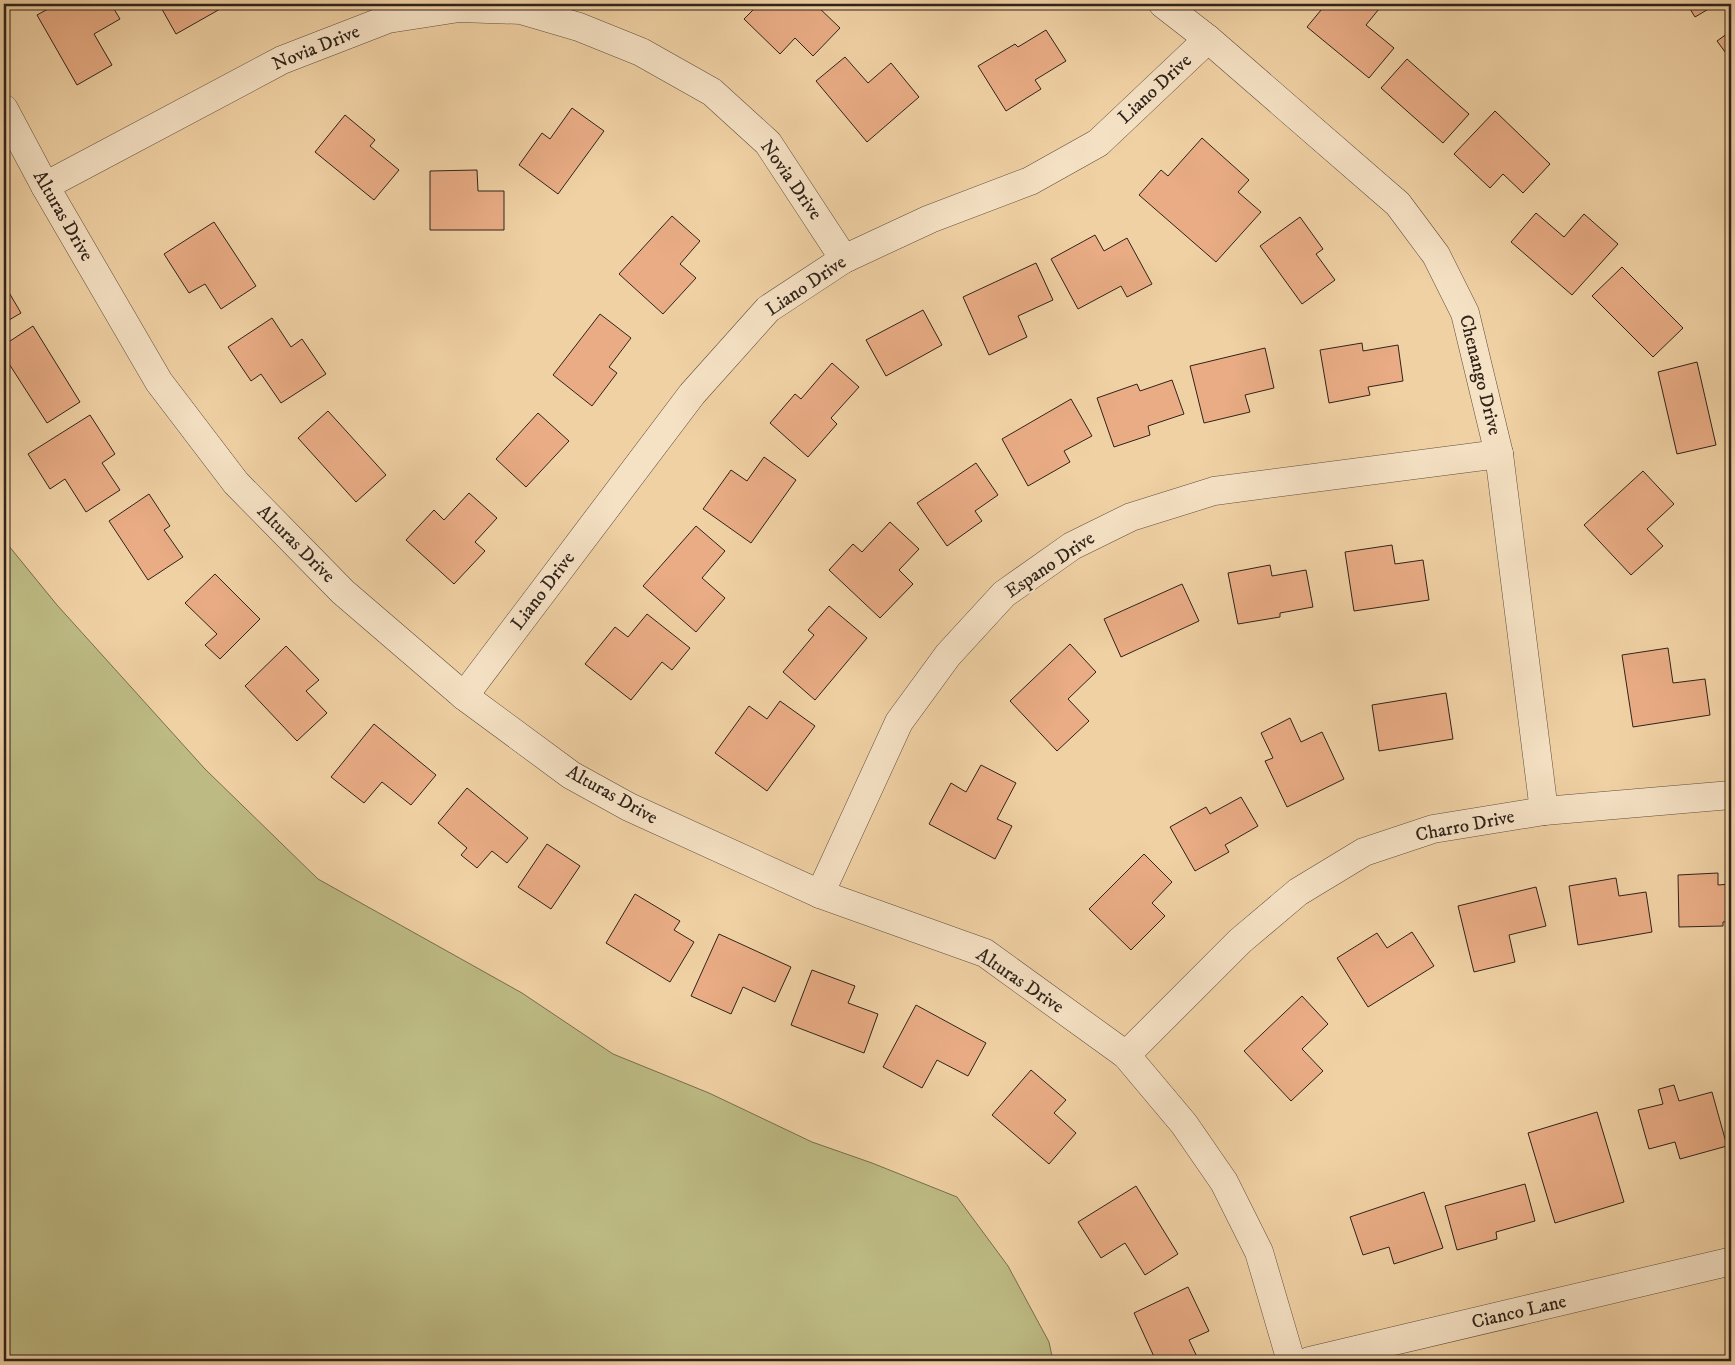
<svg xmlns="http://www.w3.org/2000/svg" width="1735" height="1365" font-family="'IM FELL DW Pica',serif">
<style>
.green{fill:#bdba83;stroke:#766e4f}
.building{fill:#e9ac85;stroke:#2f231b}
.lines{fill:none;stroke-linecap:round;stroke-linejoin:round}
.street-casing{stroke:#5f4e3d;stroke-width:29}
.street{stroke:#f5e1c4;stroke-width:28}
.labels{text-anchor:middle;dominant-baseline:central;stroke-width:4;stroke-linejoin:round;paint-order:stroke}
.street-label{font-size:19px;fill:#2f231b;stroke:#f5e1c4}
</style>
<rect width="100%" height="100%" fill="#f0d1a4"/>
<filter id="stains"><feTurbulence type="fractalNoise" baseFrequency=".004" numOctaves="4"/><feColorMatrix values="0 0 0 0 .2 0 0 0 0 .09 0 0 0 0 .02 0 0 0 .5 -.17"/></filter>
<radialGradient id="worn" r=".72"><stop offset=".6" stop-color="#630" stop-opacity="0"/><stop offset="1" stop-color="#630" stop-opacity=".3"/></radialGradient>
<path class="green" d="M4,540l53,65 148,164 113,110 204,114 91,61 96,39 103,49 60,21 85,34 51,69 41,76 4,19h-1049z"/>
<g class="building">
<path d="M57,4h54l9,15 -26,15 18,31 -35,20 -40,-70z"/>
<path d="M159,4h70l-53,30z"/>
<path d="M759,4h56l25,24 -27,28 -18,-18 -15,16 -36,-35z"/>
<path d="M949,4h11l-4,5z"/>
<path d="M1326,4h57l-17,21 28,23 -25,30 -62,-51z"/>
<path d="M1687,4h30l-22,13z"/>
<path d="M1046,30l20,31 -31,19 6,9 -35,22 -28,-45 37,-22 3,3z"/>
<path d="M1731,31v29l-14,-19z"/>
<path d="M845,57l23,26 23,-20 28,34 -52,45 -51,-61z"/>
<path d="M1407,59l62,55 -26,29 -62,-55z"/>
<path d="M572,108l32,23 -46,63 -39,-29 23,-32 8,6z"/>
<path d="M1495,111l55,53 -27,29 -20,-19 -13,14 -36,-34z"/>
<path d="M345,115l30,25 -5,6 29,24 -25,30 -59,-48z"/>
<path d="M1202,138l47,42 -11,12 23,20 -45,50 -77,-67 22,-25 7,6z"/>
<path d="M477,170l1,21h26v39h-74v-59z"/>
<path d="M1536,213l28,24 20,-23 34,30 -46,51 -61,-53z"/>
<path d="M672,216l28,25 -20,23 16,14 -33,36 -44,-40z"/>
<path d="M1300,217l23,32 -7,5 19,26 -33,24 -42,-58z"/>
<path d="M214,222l42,64 -35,23 -16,-25 -16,9 -25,-39z"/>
<path d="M1095,235l9,16 23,-13 25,46 -25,13 -6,-11 -43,23 -27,-50z"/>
<path d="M1036,263l17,37 -35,16 9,21 -38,18 -26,-58z"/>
<path d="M1622,267l61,61 -30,29 -61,-61z"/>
<path d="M4,284l17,29 -17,10z"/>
<path d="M923,310l19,35 -56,31 -20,-36z"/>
<path d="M600,314l31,24 -22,29 8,6 -25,33 -39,-31z"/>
<path d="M272,318l19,29 11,-8 24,35 -45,29 -20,-29 -10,7 -23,-34z"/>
<path d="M33,326l47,76 -33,21 -43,-67v-11z"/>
<path d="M1362,343l1,8 35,-6 5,36 -35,6 2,8 -41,8 -9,-53z"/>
<path d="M1265,348l9,40 -29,7 5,17 -46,11 -14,-57z"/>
<path d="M1697,362l19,83 -39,9 -19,-82z"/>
<path d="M832,363l27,24 -28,31 6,6 -29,33 -38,-34 25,-29 6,5z"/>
<path d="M1172,380l12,34 -36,12 2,9 -36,12 -17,-49 40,-14 3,7z"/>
<path d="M1071,399l21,37 -28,15 6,11 -42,24 -26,-47z"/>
<path d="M328,411l58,64 -30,27 -58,-64z"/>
<path d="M538,413l31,28 -43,46 -30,-28z"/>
<path d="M90,415l25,39 -13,9 18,27 -34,22 -21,-33 -15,10 -22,-35z"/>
<path d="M764,457l32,23 -45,63 -48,-34 28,-39 16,11z"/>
<path d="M976,463l22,32 -23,16 7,10 -35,25 -30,-43z"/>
<path d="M1643,471l31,33 -27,25 16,17 -32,29 -47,-50z"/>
<path d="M469,493l28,25 -22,24 10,9 -31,33 -48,-44 28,-30 10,10z"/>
<path d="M149,494l21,32 -6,4 19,27 -35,23 -39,-59z"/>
<path d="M890,522l29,27 -20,21 14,14 -33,34 -51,-48 24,-26 9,8z"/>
<path d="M696,526l29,25 -23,27 23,20 -29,34 -53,-46z"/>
<path d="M1392,545l3,19 28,-4 6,40 -75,11 -9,-59z"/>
<path d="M1270,565l2,11 34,-6 7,37 -33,6v4l-42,7 -10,-51z"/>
<path d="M215,574l45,45 -40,40 -15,-14 12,-11 -32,-31z"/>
<path d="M1182,584l17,37 -78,36 -17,-38z"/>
<path d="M829,606l38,32 -52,62 -32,-28 31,-37 -6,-5z"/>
<path d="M647,614l43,34 -18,22 -10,-8 -31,38 -46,-36 30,-37 13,10z"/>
<path d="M1070,644l26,28 -28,27 21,22 -32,30 -47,-50z"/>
<path d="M286,646l33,34 -13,11 21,22 -30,28 -52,-55z"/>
<path d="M1668,648l5,35 32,-4 5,36 -77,12 -11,-72z"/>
<path d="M1446,693l7,46 -74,12 -7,-46z"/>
<path d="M780,701l35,25 -48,65 -52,-38 34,-47 18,13z"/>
<path d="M1290,718l11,24 21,-10 22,47 -57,28 -22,-46 8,-3 -12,-25z"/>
<path d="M374,724l62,51 -25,30 -29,-23 -18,21 -33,-26z"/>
<path d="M981,765l35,18 -19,36 15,7 -17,33 -66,-35 22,-41 15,9z"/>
<path d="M467,788l61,50 -21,25 -15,-12 -15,17 -16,-13 6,-7 -29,-25z"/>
<path d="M1241,797l17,29 -33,19 4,7 -34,19 -25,-44 36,-20 4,7z"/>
<path d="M547,844l33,22 -29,43 -33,-22z"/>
<path d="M1144,854l28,28 -20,21 13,13 -34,34 -42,-41z"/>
<path d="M1718,873v12l13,-1v37l-8,1v4l-44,1 -1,-52z"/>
<path d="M1616,878l3,18 27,-4 6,40 -74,13 -9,-59z"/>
<path d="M1536,887l10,39 -37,9 6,27 -41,10 -16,-66z"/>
<path d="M635,894l45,27 -6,9 20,12 -24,40 -64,-39z"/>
<path d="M1412,932l22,34 -66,41 -31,-49 40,-25 10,15z"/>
<path d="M719,934l72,33 -16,35 -32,-15 -12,27 -40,-18z"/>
<path d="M812,970l43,16 -7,17 30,11 -14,39 -73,-28z"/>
<path d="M1302,996l26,28 -26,25 21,22 -32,30 -47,-50z"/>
<path d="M916,1005l70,38 -18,33 -31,-16 -15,28 -39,-21z"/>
<path d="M1031,1070l35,30 -12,13 22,20 -27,31 -57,-49z"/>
<path d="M1674,1085l5,16 33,-9 15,54 -47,13 -5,-17 -26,7 -11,-39 25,-6 -4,-15z"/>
<path d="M1597,1112l27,90 -69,21 -27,-90z"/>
<path d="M1525,1184l10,37 -39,11 1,7 -40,11 -12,-44z"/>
<path d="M1136,1186l42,68 -33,21 -20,-32 -24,15 -23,-36z"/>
<path d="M1424,1192l19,56 -49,16 -5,-17 -26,8 -13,-38z"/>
<path d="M1188,1287l21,44 -20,9 10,21h-43l-22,-48z"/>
</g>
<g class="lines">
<g class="street-casing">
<g id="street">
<path d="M1163,4l45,35 190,165 38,51 29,58 34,141 45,357"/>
<path d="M4,109l41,77 114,196 77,101 107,109 121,104 107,79 58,32 191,87 165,59 141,102 58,69 40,58 35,70 32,109"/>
<path d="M45,186l237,-126 106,-41 71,-11 62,2 58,17 62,25 71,40 56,51 76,116"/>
<path d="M464,696l228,-302 76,-85 76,-50 86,-40 100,-38 68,-38 110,-104"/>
<path d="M820,894l79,-172 49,-67 56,-61 68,-48 59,-29 83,-26 285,-37"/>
<path d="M1126,1055l114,-114 58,-49 66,-40 69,-23 111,-18 187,-16"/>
<path d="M1309,1361l419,-99"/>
</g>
</g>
<use href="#street" class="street"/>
</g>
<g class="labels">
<g class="street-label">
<text transform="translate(316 48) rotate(-22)">Novia Drive</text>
<text transform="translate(1155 89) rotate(-43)">Liano Drive</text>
<text transform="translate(791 180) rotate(55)">Novia Drive</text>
<text transform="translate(63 216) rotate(60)">Alturas Drive</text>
<text transform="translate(806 286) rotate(-34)">Liano Drive</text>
<text transform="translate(1480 375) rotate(76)">Chenango Drive</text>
<text transform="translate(296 544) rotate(45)">Alturas Drive</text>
<text transform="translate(1050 565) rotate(-34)">Espano Drive</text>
<text transform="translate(543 591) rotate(-53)">Liano Drive</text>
<text transform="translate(612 795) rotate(29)">Alturas Drive</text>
<text transform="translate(1465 826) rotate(-11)">Charro Drive</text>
<text transform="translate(1020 981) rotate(34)">Alturas Drive</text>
<text transform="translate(1519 1312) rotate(-13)">Cianco Lane</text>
</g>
</g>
<rect width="1735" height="1365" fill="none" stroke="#f0d1a4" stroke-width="20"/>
<rect x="5" y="5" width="1725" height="1355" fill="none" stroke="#2f231b" stroke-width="2.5"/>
<rect x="10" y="10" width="1715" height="1345" fill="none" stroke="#2f231b"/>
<rect width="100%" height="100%" filter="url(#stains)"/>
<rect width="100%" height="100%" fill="url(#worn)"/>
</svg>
